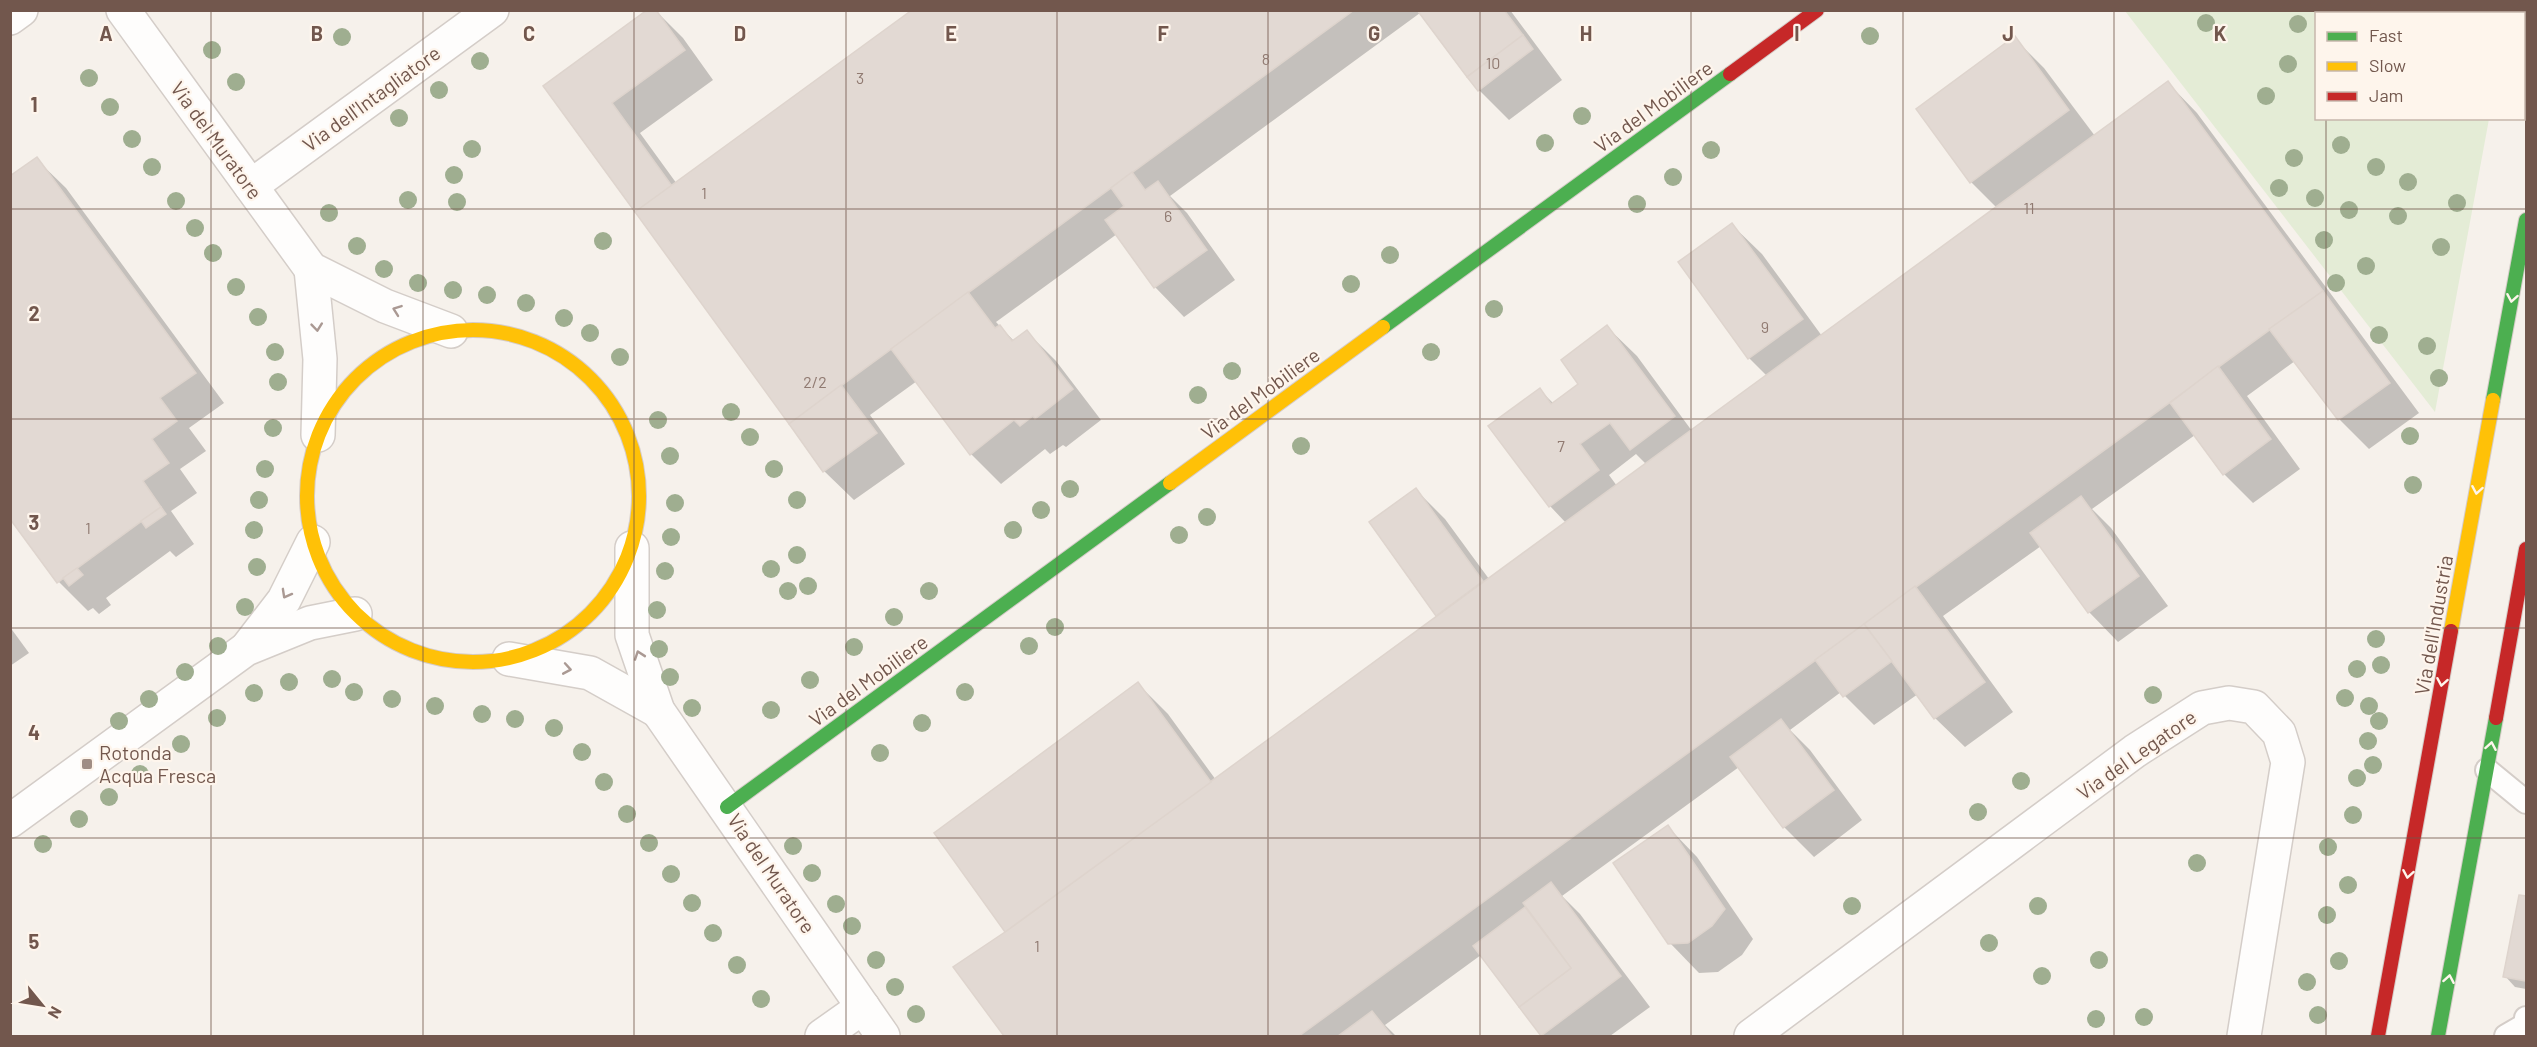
<svg xmlns="http://www.w3.org/2000/svg" width="2537" height="1047" font-family="Barlow,sans-serif">
<style>
.green{fill:#e4ecd6}
.shadow{fill:#0003;fill-rule:evenodd}
.building{fill:#e2d9d3;stroke:#ded4cd;stroke-width:1.5}
.lines{fill:none;stroke-linecap:round;stroke-linejoin:round}
.lane-casing{stroke:#d4cdc8;stroke-width:26}
.street-casing{stroke:#d4cdc8;stroke-width:36}
.fast-casing{stroke:#d5ccc8;stroke-width:16}
.slow-casing{stroke:#d5ccc8;stroke-width:16}
.jam-casing{stroke:#d5ccc8;stroke-width:16}
.lane{stroke:#fefdfc;stroke-width:22}
.street{stroke:#fefdfc;stroke-width:33}
.fast{stroke:#4caf50;stroke-width:14}
.slow{stroke:#ffc107;stroke-width:14}
.jam{stroke:#c62828;stroke-width:14}
.tree{fill:#9fae90}
.oneway{stroke:#fef5ec}
.oneway2{stroke:#aa9993}
.grid{fill:none;stroke:#72574d;stroke-width:1.5;stroke-opacity:0.55}
.poi-dot{fill:#a08d84;stroke:#fef5ec;stroke-width:2}
.labels{text-anchor:middle;dominant-baseline:central;stroke-width:4.5;stroke-linejoin:round;paint-order:stroke}
.number-label{font-size:16px;fill:#907a71}
.street-label{font-size:20px;fill:#72574d;stroke:#fef5ec}
.poi-label{font-size:20px;fill:#72574d;stroke:#fef5ec;text-anchor:start}
.grid-label{font-size:20px;text-anchor:middle;font-weight:bold;fill:#72574d;stroke:#fef5ec;stroke-width:4.5;stroke-linejoin:round;paint-order:stroke}
</style>
<rect width="100%" height="100%" fill="#f6f1eb"/>
<path class="green" d="M2125,11h384v3h-193v104l173,1 -54,293z"/>
<g class="shadow">
<path d="M655,10l28,28 30,42 -73,53 37,51 238,-174h595l52,70 -53,40 -30,-30 -59,-77 -250,183 17,17 48,67 -51,37 -29,-30 -38,-53 -121,88 18,19 13,-9 29,29 45,59 -35,27 -3,-2 -13,9 -5,-5 -44,35 -30,-30 -54,-73 -47,34 35,49 -51,36 -30,-29 -279,-385z"/>
<path d="M2014,38l30,30 51,68 73,-53 29,30 222,300 -50,36 -30,-30 -44,-58 -48,35 53,73 -47,34 -29,-29 -29,-39 -103,74 19,19 57,78 -50,36 -29,-30 -48,-66 -98,70 70,96 -48,35 -30,-29 -17,-24 -44,31 -33,-33 -51,38 20,20 52,70 -48,37 -30,-30 -45,-60 -177,129 18,18 70,93 -40,29h-67l-62,-81 -96,70 11,11h-390l-50,-69 51,-35 131,-248 30,30 48,66 223,-164 -68,-94 45,-32 29,29 44,60 77,-56 -16,-17 -10,-116 14,14 26,-20 27,-57 30,29 55,75 75,-55 -18,-18 -17,-133 30,29 60,82 175,-128 -26,-26zM1636,454l10,10 -29,22 -8,-11z"/>
<path d="M36,159l30,29 158,215 -35,25 17,23 -26,18 17,24 -26,18 23,33 -18,13 -6,-6 -64,47 5,7 -12,9 -6,-6 -5,3 -29,-29 -49,-65z"/>
<path d="M10,627l19,26 -19,13z"/>
<path d="M1668,827l29,30 56,82 -11,16 -24,17 -19,1 -29,-30z"/>
<path d="M2520,896l6,2v91l-11,-2 -10,-11z"/>
</g>
<g class="building">
<path d="M647,10h9l29,40 -73,53 60,83 -37,26 -92,-126z"/>
<path d="M912,10h442l-565,414 -154,-212z"/>
<path d="M1417,10h87l19,25 -56,42z"/>
<path d="M1523,35l10,14 -55,42 -11,-14z"/>
<path d="M2015,36l54,74 -99,73 -54,-74z"/>
<path d="M2168,81l155,210 -1024,745h-295l-51,-69 52,-35z"/>
<path d="M37,157l159,216 -36,25 17,23 -25,18 17,24 -26,18 18,26 -104,76 -47,-64v-343z"/>
<path d="M1132,172l13,18 13,-9 49,69 -53,38 -49,-68 19,-14 -13,-18z"/>
<path d="M1732,223l71,96 -55,40 -70,-97z"/>
<path d="M2323,291l67,92 -52,37 -69,-91z"/>
<path d="M968,292l27,36 5,-3 12,16 15,-11 46,59 -38,30 -2,-3 -13,10 -6,-6 -44,35 -79,-106z"/>
<path d="M1607,325l68,91 -45,34 -20,-27 -30,21 19,26 -50,37 -61,-81 52,-38 11,16 27,-20 -17,-24z"/>
<path d="M2218,366l53,73 -48,36 -53,-72z"/>
<path d="M841,385l36,48 -54,39 -34,-48z"/>
<path d="M1416,488l67,93 -47,35 -67,-94z"/>
<path d="M2081,496l58,80 -51,37 -58,-80z"/>
<path d="M161,507l5,7 -20,14 -5,-7z"/>
<path d="M77,568l6,7 -14,11 -6,-8z"/>
<path d="M1915,586l70,96 -51,37 -70,-95z"/>
<path d="M1864,624l28,37 -49,36 -28,-37z"/>
<path d="M1138,682l73,100 -206,150 -71,-99z"/>
<path d="M1781,719l53,71 -51,38 -53,-71z"/>
<path d="M1668,825l57,84 -13,17 -24,17 -20,1 -55,-81z"/>
<path d="M1551,882l70,94 -80,60 -22,-29 52,-39 -48,-65z"/>
<path d="M2519,895l7,1v85l-23,-4z"/>
<path d="M1525,907l46,61 -52,39 -46,-61z"/>
<path d="M1372,1011l20,25h-54z"/>
</g>
<g class="lines">
<g class="lane-casing">
<g id="lane">
<path d="M2487,770l39,32"/>
<path d="M2506,1036l19,-11 1,-7"/>
</g>
</g>
<g class="street-casing">
<g id="street">
<path d="M123,10l188,259 74,37 66,25"/>
<path d="M10,18l11,-8"/>
<path d="M251,186l241,-176"/>
<path d="M311,269l9,90 -2,76"/>
<path d="M632,548v87l26,76 225,325"/>
<path d="M247,648l37,-48 29,-58"/>
<path d="M509,659l81,14 68,38"/>
<path d="M10,821l236,-172 64,-26 45,-9"/>
<path d="M822,1036l41,-29"/>
<path d="M1751,1036l384,-285 67,-43 27,-5 25,4 25,26 9,29 -44,274"/>
</g>
</g>
<g class="fast-casing">
<g id="fast">
<path d="M1383,327l347,-253"/>
<path d="M2493,400l33,-180"/>
<path d="M727,807l443,-324"/>
<path d="M2438,1036l58,-318"/>
</g>
</g>
<g class="slow-casing">
<g id="slow">
<circle cx="473" cy="496" r="166"/>
<path d="M1170,483l213,-156"/>
<path d="M2451,631l42,-231"/>
</g>
</g>
<g class="jam-casing">
<g id="jam">
<path d="M1730,74l87,-64"/>
<path d="M2496,718l30,-169"/>
<path d="M2378,1036l73,-405"/>
</g>
</g>
<use href="#lane" class="lane"/>
<use href="#street" class="street"/>
<use href="#fast" class="fast"/>
<use href="#slow" class="slow"/>
<use href="#jam" class="jam"/>
</g>
<g class="tree">
<circle cx="2206" cy="23" r="9"/>
<circle cx="2298" cy="24" r="9"/>
<circle cx="1870" cy="36" r="9"/>
<circle cx="342" cy="37" r="9"/>
<circle cx="212" cy="50" r="9"/>
<circle cx="480" cy="61" r="9"/>
<circle cx="2288" cy="64" r="9"/>
<circle cx="89" cy="78" r="9"/>
<circle cx="236" cy="82" r="9"/>
<circle cx="439" cy="90" r="9"/>
<circle cx="2266" cy="96" r="9"/>
<circle cx="110" cy="107" r="9"/>
<circle cx="1582" cy="116" r="9"/>
<circle cx="399" cy="118" r="9"/>
<circle cx="132" cy="139" r="9"/>
<circle cx="1545" cy="143" r="9"/>
<circle cx="2341" cy="145" r="9"/>
<circle cx="472" cy="149" r="9"/>
<circle cx="1711" cy="150" r="9"/>
<circle cx="2294" cy="158" r="9"/>
<circle cx="152" cy="167" r="9"/>
<circle cx="2376" cy="167" r="9"/>
<circle cx="454" cy="175" r="9"/>
<circle cx="1673" cy="177" r="9"/>
<circle cx="2408" cy="182" r="9"/>
<circle cx="2279" cy="188" r="9"/>
<circle cx="2315" cy="198" r="9"/>
<circle cx="408" cy="200" r="9"/>
<circle cx="176" cy="201" r="9"/>
<circle cx="457" cy="202" r="9"/>
<circle cx="2457" cy="203" r="9"/>
<circle cx="1637" cy="204" r="9"/>
<circle cx="2349" cy="210" r="9"/>
<circle cx="329" cy="213" r="9"/>
<circle cx="2398" cy="216" r="9"/>
<circle cx="195" cy="228" r="9"/>
<circle cx="2324" cy="240" r="9"/>
<circle cx="603" cy="241" r="9"/>
<circle cx="357" cy="246" r="9"/>
<circle cx="2441" cy="247" r="9"/>
<circle cx="213" cy="253" r="9"/>
<circle cx="1390" cy="255" r="9"/>
<circle cx="2366" cy="266" r="9"/>
<circle cx="384" cy="269" r="9"/>
<circle cx="418" cy="283" r="9"/>
<circle cx="2336" cy="283" r="9"/>
<circle cx="1351" cy="284" r="9"/>
<circle cx="236" cy="287" r="9"/>
<circle cx="453" cy="290" r="9"/>
<circle cx="487" cy="295" r="9"/>
<circle cx="526" cy="303" r="9"/>
<circle cx="1494" cy="309" r="9"/>
<circle cx="258" cy="317" r="9"/>
<circle cx="564" cy="318" r="9"/>
<circle cx="590" cy="333" r="9"/>
<circle cx="2379" cy="335" r="9"/>
<circle cx="2427" cy="346" r="9"/>
<circle cx="275" cy="352" r="9"/>
<circle cx="1431" cy="352" r="9"/>
<circle cx="620" cy="357" r="9"/>
<circle cx="1232" cy="371" r="9"/>
<circle cx="2439" cy="378" r="9"/>
<circle cx="278" cy="382" r="9"/>
<circle cx="1198" cy="395" r="9"/>
<circle cx="731" cy="412" r="9"/>
<circle cx="658" cy="420" r="9"/>
<circle cx="273" cy="428" r="9"/>
<circle cx="2410" cy="436" r="9"/>
<circle cx="750" cy="437" r="9"/>
<circle cx="1301" cy="446" r="9"/>
<circle cx="670" cy="456" r="9"/>
<circle cx="265" cy="469" r="9"/>
<circle cx="774" cy="469" r="9"/>
<circle cx="2413" cy="485" r="9"/>
<circle cx="1070" cy="489" r="9"/>
<circle cx="259" cy="500" r="9"/>
<circle cx="797" cy="500" r="9"/>
<circle cx="675" cy="503" r="9"/>
<circle cx="1041" cy="510" r="9"/>
<circle cx="1207" cy="517" r="9"/>
<circle cx="254" cy="530" r="9"/>
<circle cx="1013" cy="530" r="9"/>
<circle cx="1179" cy="535" r="9"/>
<circle cx="671" cy="537" r="9"/>
<circle cx="797" cy="555" r="9"/>
<circle cx="257" cy="567" r="9"/>
<circle cx="771" cy="569" r="9"/>
<circle cx="665" cy="571" r="9"/>
<circle cx="808" cy="586" r="9"/>
<circle cx="788" cy="591" r="9"/>
<circle cx="929" cy="591" r="9"/>
<circle cx="245" cy="607" r="9"/>
<circle cx="657" cy="610" r="9"/>
<circle cx="894" cy="617" r="9"/>
<circle cx="1055" cy="627" r="9"/>
<circle cx="2376" cy="639" r="9"/>
<circle cx="218" cy="646" r="9"/>
<circle cx="1029" cy="646" r="9"/>
<circle cx="854" cy="647" r="9"/>
<circle cx="659" cy="649" r="9"/>
<circle cx="2381" cy="665" r="9"/>
<circle cx="2357" cy="669" r="9"/>
<circle cx="185" cy="672" r="9"/>
<circle cx="670" cy="677" r="9"/>
<circle cx="332" cy="679" r="9"/>
<circle cx="810" cy="680" r="9"/>
<circle cx="289" cy="682" r="9"/>
<circle cx="354" cy="692" r="9"/>
<circle cx="965" cy="692" r="9"/>
<circle cx="254" cy="693" r="9"/>
<circle cx="2153" cy="695" r="9"/>
<circle cx="2345" cy="698" r="9"/>
<circle cx="149" cy="699" r="9"/>
<circle cx="392" cy="699" r="9"/>
<circle cx="435" cy="706" r="9"/>
<circle cx="2369" cy="706" r="9"/>
<circle cx="692" cy="708" r="9"/>
<circle cx="771" cy="710" r="9"/>
<circle cx="482" cy="714" r="9"/>
<circle cx="217" cy="718" r="9"/>
<circle cx="515" cy="719" r="9"/>
<circle cx="119" cy="721" r="9"/>
<circle cx="2379" cy="721" r="9"/>
<circle cx="922" cy="723" r="9"/>
<circle cx="554" cy="728" r="9"/>
<circle cx="2368" cy="741" r="9"/>
<circle cx="181" cy="744" r="9"/>
<circle cx="582" cy="752" r="9"/>
<circle cx="880" cy="753" r="9"/>
<circle cx="2373" cy="765" r="9"/>
<circle cx="140" cy="774" r="9"/>
<circle cx="2357" cy="778" r="9"/>
<circle cx="2021" cy="781" r="9"/>
<circle cx="604" cy="782" r="9"/>
<circle cx="109" cy="797" r="9"/>
<circle cx="1978" cy="812" r="9"/>
<circle cx="627" cy="814" r="9"/>
<circle cx="2353" cy="815" r="9"/>
<circle cx="79" cy="819" r="9"/>
<circle cx="649" cy="843" r="9"/>
<circle cx="43" cy="844" r="9"/>
<circle cx="793" cy="846" r="9"/>
<circle cx="2328" cy="847" r="9"/>
<circle cx="2197" cy="863" r="9"/>
<circle cx="812" cy="873" r="9"/>
<circle cx="671" cy="874" r="9"/>
<circle cx="2348" cy="885" r="9"/>
<circle cx="692" cy="903" r="9"/>
<circle cx="836" cy="904" r="9"/>
<circle cx="1852" cy="906" r="9"/>
<circle cx="2038" cy="906" r="9"/>
<circle cx="2327" cy="915" r="9"/>
<circle cx="852" cy="926" r="9"/>
<circle cx="713" cy="933" r="9"/>
<circle cx="1989" cy="943" r="9"/>
<circle cx="876" cy="960" r="9"/>
<circle cx="2099" cy="960" r="9"/>
<circle cx="2339" cy="961" r="9"/>
<circle cx="737" cy="965" r="9"/>
<circle cx="2042" cy="976" r="9"/>
<circle cx="2307" cy="982" r="9"/>
<circle cx="895" cy="987" r="9"/>
<circle cx="761" cy="999" r="9"/>
<circle cx="916" cy="1014" r="9"/>
<circle cx="2318" cy="1015" r="9"/>
<circle cx="2144" cy="1017" r="9"/>
<circle cx="2096" cy="1019" r="9"/>
</g>
<defs><path id="oneway-chevron" d="M-2-3.5L2.5 0L-2 3.5" fill="none" stroke-width="1.6" stroke-linecap="round" stroke-linejoin="round" transform="scale(1.5)"/></defs>
<g class="oneway">
<use href="#oneway-chevron" transform="translate(2512 298) rotate(100)"/>
<use href="#oneway-chevron" transform="translate(2477 490) rotate(100)"/>
<use href="#oneway-chevron" transform="translate(2442 682) rotate(100)"/>
<use href="#oneway-chevron" transform="translate(2491 746) rotate(-80)"/>
<use href="#oneway-chevron" transform="translate(2408 874) rotate(100)"/>
<use href="#oneway-chevron" transform="translate(2449 979) rotate(-80)"/>
</g>
<g class="oneway2">
<use href="#oneway-chevron" transform="translate(397 310) rotate(-160)"/>
<use href="#oneway-chevron" transform="translate(317 327) rotate(84)"/>
<use href="#oneway-chevron" transform="translate(286 594) rotate(119)"/>
<use href="#oneway-chevron" transform="translate(639 655) rotate(-109)"/>
<use href="#oneway-chevron" transform="translate(567 669) rotate(10)"/>
</g>
<path class="grid" d="M211,10v1026M423,10v1026M634,10v1026M846,10v1026M1057,10v1026M1268,10v1026M1480,10v1026M1691,10v1026M1903,10v1026M2114,10v1026M2326,10v4M2326,118v918M10,209h2516M10,419h2516M10,628h2516M10,838h2516"/>
<rect class="poi-dot" x="81" y="758" width="12" height="12" rx="3"/>
<g class="labels">
<g class="number-label">
<text x="1266" y="58">8</text>
<text x="1493" y="62">10</text>
<text x="860" y="77">3</text>
<text x="704" y="192">1</text>
<text x="2029" y="207">11</text>
<text x="1168" y="215">6</text>
<text x="1765" y="326">9</text>
<text x="815" y="381">2/2</text>
<text x="1561" y="445">7</text>
<text x="88" y="527">1</text>
<text x="1037" y="945">1</text>
</g>
<g class="street-label">
<text transform="translate(371 98) rotate(-36)">Via dell'Intagliatore</text>
<text transform="translate(1653 106) rotate(-36)">Via del Mobiliere</text>
<text transform="translate(217 140) rotate(54)">Via del Muratore</text>
<text transform="translate(1260 393) rotate(-36)">Via del Mobiliere</text>
<text transform="translate(2433 625) rotate(-80)">Via dell'Industria</text>
<text transform="translate(868 680) rotate(-36)">Via del Mobiliere</text>
<text transform="translate(2136 754) rotate(-35)">Via del Legatore</text>
<text transform="translate(772 873) rotate(56)">Via del Muratore</text>
</g>
<g class="poi-label">
<text x="99" y="752">Rotonda<tspan x="99" dy="23">Acqua Fresca</tspan></text>
</g>
</g>
<g class="grid-label">
<text x="106" y="41">A</text>
<text x="317" y="41">B</text>
<text x="529" y="41">C</text>
<text x="740" y="41">D</text>
<text x="951" y="41">E</text>
<text x="1163" y="41">F</text>
<text x="1374" y="41">G</text>
<text x="1586" y="41">H</text>
<text x="1797" y="41">I</text>
<text x="2008" y="41">J</text>
<text x="2220" y="41">K</text>
<text x="34" y="112">1</text>
<text x="34" y="321">2</text>
<text x="34" y="530">3</text>
<text x="34" y="740">4</text>
<text x="34" y="949">5</text>
</g>
<rect width="2537" height="1047" fill="none" stroke="#72574d" stroke-width="24"/>
<rect x="2315" y="12" width="210" height="108" fill="#fef5ec" stroke="#c6b6ac" stroke-width="1.5"/>
<rect x="2327" y="32" width="30" height="9" fill="#4caf50" stroke="#c6b6ac" stroke-width="1.5"/>
<text x="2369" y="42" font-size="18" fill="#72574d">Fast</text>
<rect x="2327" y="62" width="30" height="9" fill="#ffc107" stroke="#c6b6ac" stroke-width="1.5"/>
<text x="2369" y="72" font-size="18" fill="#72574d">Slow</text>
<rect x="2327" y="92" width="30" height="9" fill="#c62828" stroke="#c6b6ac" stroke-width="1.5"/>
<text x="2369" y="102" font-size="18" fill="#72574d">Jam</text>
<g transform="translate(42 1005) rotate(120)" stroke="#fef5ec" stroke-width="4.5" paint-order="stroke">
<path d="M0-4.5L10 22L0 15L-10 22Z" fill="#72574d"/>
<text y="-9" font-size="16" font-weight="bold" text-anchor="middle" fill="#72574d">N</text>
</g>
</svg>
